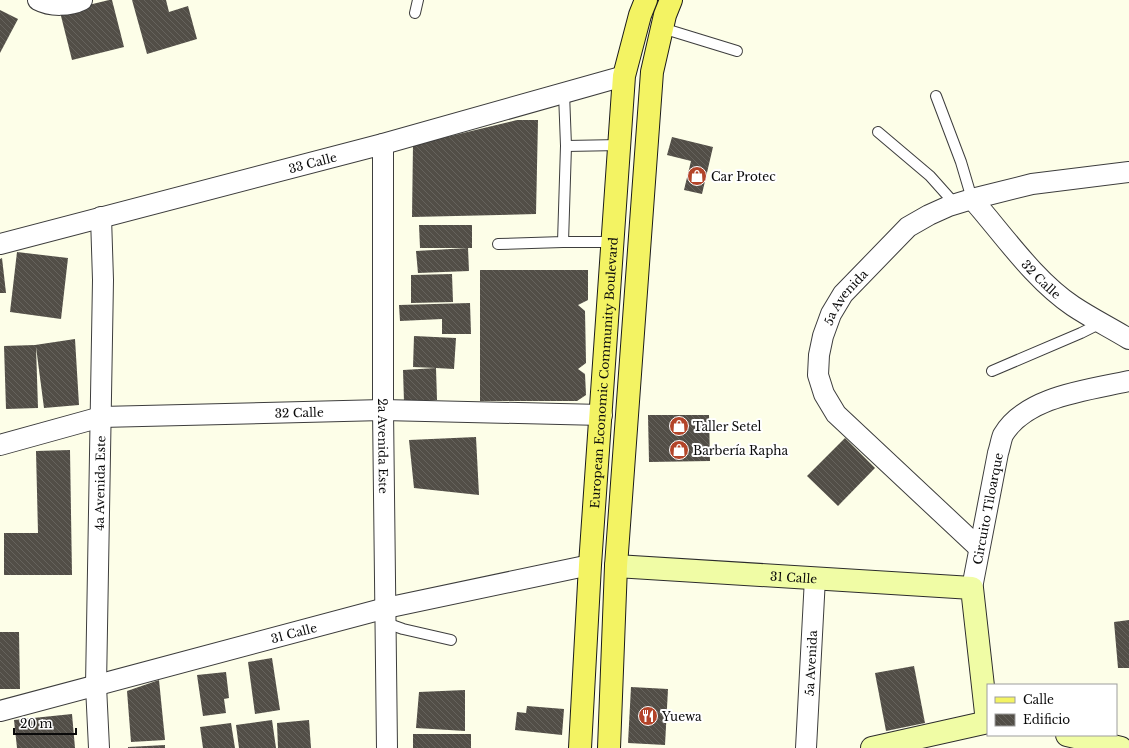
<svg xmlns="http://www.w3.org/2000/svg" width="1129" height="748" font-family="'Libre Baskerville',serif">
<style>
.building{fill:url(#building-back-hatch)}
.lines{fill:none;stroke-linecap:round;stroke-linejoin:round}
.lane-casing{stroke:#3d3d3d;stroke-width:12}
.street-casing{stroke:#3d3d3d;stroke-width:22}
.secondary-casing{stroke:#2c2c2c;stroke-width:24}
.primary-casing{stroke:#1b1b1b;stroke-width:24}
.lane{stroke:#fff;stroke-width:10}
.street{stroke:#fff;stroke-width:20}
.secondary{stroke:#f0fca5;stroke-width:22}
.primary{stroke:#f3f363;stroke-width:22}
.labels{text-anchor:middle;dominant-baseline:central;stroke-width:4;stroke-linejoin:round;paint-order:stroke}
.street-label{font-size:12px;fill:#0a0a0a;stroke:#fff}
.poi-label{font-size:12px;fill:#0a0a0a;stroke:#fff;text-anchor:start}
</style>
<defs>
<pattern id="building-back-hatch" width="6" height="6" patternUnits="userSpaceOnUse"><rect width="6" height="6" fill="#524e47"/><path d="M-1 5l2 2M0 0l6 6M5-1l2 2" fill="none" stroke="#66635d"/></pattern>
</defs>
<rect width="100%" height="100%" fill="#fdfee8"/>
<g class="building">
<path d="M109,0h3l12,47 -52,13 -12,-48z"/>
<path d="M132,0h34l3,12 19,-6 9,33 -50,15z"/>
<path d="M0,10l18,9 -18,34z"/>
<path d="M517,120h21l-2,94 -124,3 1,-72z"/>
<path d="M672,137l41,10 -11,47 -18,-4 7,-29 -24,-6z"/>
<path d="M419,225h53v23h-52z"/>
<path d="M468,248l1,23 -51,2 -2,-22z"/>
<path d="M17,252l51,6 -7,61 -51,-7z"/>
<path d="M2,258l4,35h-6v-34z"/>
<path d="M480,270h108v30l-10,5 7,6 1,52 -8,6 7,5 1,21 -9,6h-97z"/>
<path d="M452,274l1,28 -42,1v-28z"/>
<path d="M470,303l1,31h-29v-15l-42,2 -1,-16z"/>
<path d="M414,336l42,2 -2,31 -18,-1 1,32 -33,2 -1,-32 33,-2 -23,-1z"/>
<path d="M75,339l4,66 -35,3 -8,-61 2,61 -32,1 -2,-63 31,-1z"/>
<path d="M648,415h61l1,46 -61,1z"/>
<path d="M476,437l3,58 -65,-7 -5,-48z"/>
<path d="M845,438l30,30 -37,38 -31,-30z"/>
<path d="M70,450l2,125h-68v-42h34l-2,-82z"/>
<path d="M1129,620v48h-11l-4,-46z"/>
<path d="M0,632h19l1,57h-20z"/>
<path d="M272,658l8,52 -25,4 -7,-52z"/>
<path d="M914,666l11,57 -39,8 -11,-58z"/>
<path d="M226,672l3,26 -5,1 2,14 -23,3 -6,-41z"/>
<path d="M159,680l6,60 -34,2 -4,-51z"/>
<path d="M631,687l37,2 -3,56 -37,-2z"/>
<path d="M465,690v41l-49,-3 3,-36z"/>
<path d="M527,706l37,3 -2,26 -47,-5 2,-18 9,1z"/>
<path d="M72,714l3,34h-58l-3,-28z"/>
<path d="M272,720l4,28h-37l-3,-23z"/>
<path d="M309,720l2,28h-33l-1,-25z"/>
<path d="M231,723l4,25h-32l-3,-21z"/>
<rect x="413" y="734" width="58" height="14"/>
<path d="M165,745v3h-37v-1z"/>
</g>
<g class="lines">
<g class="lane-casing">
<g id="lane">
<path d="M415,13l3,-13"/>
<path d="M662,28l75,23"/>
<path d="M936,96l25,66 11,37"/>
<path d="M878,132l52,44 25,28"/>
<path d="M566,146l54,-1"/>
<path d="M563,242h50"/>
<path d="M498,244l65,-2 3,-96 -2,-53"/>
<path d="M992,371l89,-38 20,-10"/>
<path d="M386,623l17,6 48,11"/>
</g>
</g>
<g class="street-casing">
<g id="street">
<path d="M38,0c13,7 32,6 44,0"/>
<path id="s1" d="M383,144v266l4,338"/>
<path id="s2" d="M972,199c31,35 62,81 101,107 18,12 38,22 56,33"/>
<path id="s3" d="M0,244l383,-100 241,-68"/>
<path id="s4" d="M0,445l101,-28 282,-7 219,5"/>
<path id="s5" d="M979,548l-143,-134 -12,-20 -6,-19 1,-20 4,-19 8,-22 12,-20 65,-67 21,-12 20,-9 23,-7 60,-15 97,-12"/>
<path id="s6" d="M972,588l26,-135c2,-6 3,-13 5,-18 23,-39 86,-45 126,-54"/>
<path id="s7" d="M0,711l386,-103 204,-43"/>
<path id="s8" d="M99,748l-3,-62 7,-406 -2,-63"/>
<path id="s9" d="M806,748l9,-170"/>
</g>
</g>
<g class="secondary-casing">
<g id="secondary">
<path id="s10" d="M616,566l356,22 15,134"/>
<path d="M1067,735l54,13"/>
<path d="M872,748l116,-26"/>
</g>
</g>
<g class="primary-casing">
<g id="primary">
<path id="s11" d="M580,748l10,-183 34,-489 16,-61 6,-15"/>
<path d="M609,748l7,-182 36,-494 13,-57 6,-15"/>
</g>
</g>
<use href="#lane" class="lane"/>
<use href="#street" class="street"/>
<use href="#secondary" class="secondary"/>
<use href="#primary" class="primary"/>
</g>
<defs>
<g id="shop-disc" transform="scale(1)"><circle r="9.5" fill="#b34429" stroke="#fff"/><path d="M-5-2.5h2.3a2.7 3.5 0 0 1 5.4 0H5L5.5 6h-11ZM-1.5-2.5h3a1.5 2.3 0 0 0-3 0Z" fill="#fff"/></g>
<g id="restaurant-disc" transform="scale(1)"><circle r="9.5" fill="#b34429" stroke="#fff"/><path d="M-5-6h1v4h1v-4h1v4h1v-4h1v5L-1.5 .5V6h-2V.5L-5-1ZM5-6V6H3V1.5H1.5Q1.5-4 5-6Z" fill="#fff"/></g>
</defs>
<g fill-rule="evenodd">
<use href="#shop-disc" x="697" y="176"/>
<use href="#shop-disc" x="679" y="426"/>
<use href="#shop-disc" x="679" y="450"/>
<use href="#restaurant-disc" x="648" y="716"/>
</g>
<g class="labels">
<g class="street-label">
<text stroke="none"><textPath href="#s3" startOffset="323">33 Calle</textPath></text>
<text stroke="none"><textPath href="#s2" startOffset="106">32 Calle</textPath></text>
<text stroke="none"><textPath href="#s5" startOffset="324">5a Avenida</textPath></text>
<text stroke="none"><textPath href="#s11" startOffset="376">European Economic Community Boulevard</textPath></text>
<text stroke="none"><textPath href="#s4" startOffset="303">32 Calle</textPath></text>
<text stroke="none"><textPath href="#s1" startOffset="302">2a Avenida Este</textPath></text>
<text stroke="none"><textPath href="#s8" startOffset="265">4a Avenida Este</textPath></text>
<text stroke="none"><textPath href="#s6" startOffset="81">Circuito Tiloarque</textPath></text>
<text stroke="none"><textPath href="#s10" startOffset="178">31 Calle</textPath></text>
<text stroke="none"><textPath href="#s7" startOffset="304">31 Calle</textPath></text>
<text stroke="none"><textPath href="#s9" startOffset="85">5a Avenida</textPath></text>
</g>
<g class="poi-label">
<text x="711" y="176">Car Protec</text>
<text x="693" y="426">Taller Setel</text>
<text x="693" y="450">Barbería Rapha</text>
<text x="662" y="716">Yuewa</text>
</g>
</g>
<rect x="987" y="684" width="130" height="52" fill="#ffffff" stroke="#9d9d9d"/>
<rect x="995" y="697" width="20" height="6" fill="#f3f363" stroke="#9d9d9d"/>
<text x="1023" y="704" font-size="12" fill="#0a0a0a">Calle</text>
<rect x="995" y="714" width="20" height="12" fill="url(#building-back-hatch)" stroke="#9d9d9d"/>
<text x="1023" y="724" font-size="12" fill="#0a0a0a">Edificio</text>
<path d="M14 728v6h62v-6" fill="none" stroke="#0a0a0a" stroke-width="2"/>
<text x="20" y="728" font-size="12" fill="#0a0a0a" stroke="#ffffff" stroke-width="3" paint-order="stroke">20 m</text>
</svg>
